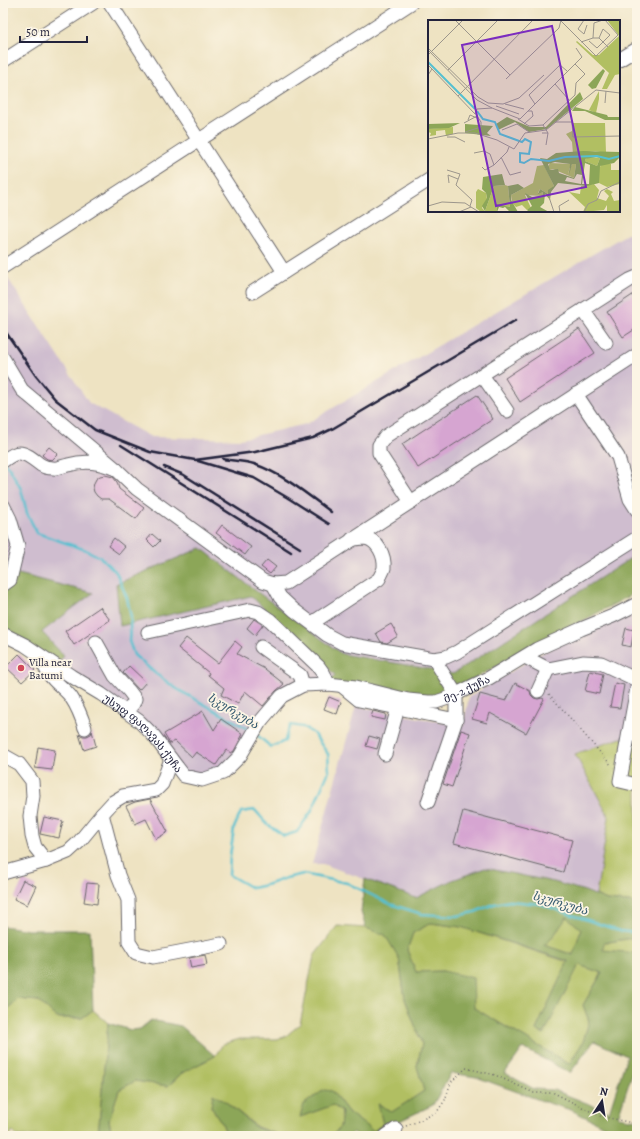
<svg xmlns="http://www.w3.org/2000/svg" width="640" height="1139" font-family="Alegreya,'Noto Serif Georgian',serif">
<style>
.industrial{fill:#cfbdcf}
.green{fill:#b1bf62;stroke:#6a704e}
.forest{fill:#8ca658;stroke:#57644a;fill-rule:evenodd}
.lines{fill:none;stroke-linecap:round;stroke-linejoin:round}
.stream{stroke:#55c0d0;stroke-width:2.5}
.building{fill:#d6a5d1}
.minor-casing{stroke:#69666a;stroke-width:15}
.path{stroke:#69666a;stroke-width:1.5;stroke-dasharray:1 3;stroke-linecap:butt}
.minor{stroke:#fff;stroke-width:13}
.rail{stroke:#22223b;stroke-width:2.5}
.poi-dot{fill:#d1495b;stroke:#fcf5e5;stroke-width:1.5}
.labels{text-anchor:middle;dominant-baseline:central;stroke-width:3.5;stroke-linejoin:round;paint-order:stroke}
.poi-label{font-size:11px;fill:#22223b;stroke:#fcf5e5;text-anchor:start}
.street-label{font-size:11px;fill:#22223b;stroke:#fcf5e5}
.water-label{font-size:12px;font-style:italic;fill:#34596f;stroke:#fcf5e5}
.inset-river{fill:none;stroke:#55c0d0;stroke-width:2}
.inset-road{fill:none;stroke:#9c968c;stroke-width:1}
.view{fill:#7b2cbf;fill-opacity:0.15;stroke:#7b2cbf;stroke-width:2}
.inset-edge{fill:none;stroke:#22223b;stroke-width:2}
</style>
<rect width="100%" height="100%" fill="#fcf5e5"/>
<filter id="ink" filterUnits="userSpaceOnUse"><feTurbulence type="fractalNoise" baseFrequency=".025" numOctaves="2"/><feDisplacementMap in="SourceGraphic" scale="8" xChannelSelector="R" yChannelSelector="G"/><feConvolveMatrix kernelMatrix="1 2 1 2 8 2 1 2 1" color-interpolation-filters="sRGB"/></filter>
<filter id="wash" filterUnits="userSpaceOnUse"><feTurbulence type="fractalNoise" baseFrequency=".012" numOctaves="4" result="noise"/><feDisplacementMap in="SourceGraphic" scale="16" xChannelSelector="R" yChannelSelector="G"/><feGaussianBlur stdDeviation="0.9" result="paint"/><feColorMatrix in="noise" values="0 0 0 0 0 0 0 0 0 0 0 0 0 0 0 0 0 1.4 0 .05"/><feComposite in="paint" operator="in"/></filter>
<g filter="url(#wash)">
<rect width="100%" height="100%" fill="#eee3c2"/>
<g class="industrial">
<path d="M637,228v326l-184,120 -111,-20 -86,-63 -55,-43 -81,78 131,-30 84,80 -7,8 -46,12 -59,77 -39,3 -30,-40 -98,-71 8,-9 -22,-24 50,-39 -89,-23v-299l86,132 62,34 90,2 65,-15z"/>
<path d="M637,611v119l-3,14 -59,10 34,63 -13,78 -11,-4 -31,-9 -69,-14 -35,13 -34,17 -93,-34h-11l44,-158 107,20 6,-29 69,-42 31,-15z"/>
</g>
<g class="green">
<path d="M637,730v173l-30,-3 -11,-5 13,-78 -34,-63 46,-16 13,5z"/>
<path d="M567,916l14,13 -7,26 -31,-10 9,-7z"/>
<path d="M431,923l30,4 107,35 -32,68 43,-65 23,8 -19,32 6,16 -6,21 -14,22 -95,-56 -31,-37 -27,1 -9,-22 6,-17z"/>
<path d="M337,926l29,2 19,6 14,24 6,41 17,45 -5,22 7,25 -32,21 -13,-8 4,20 -10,8 -24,-19 -17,-22 -32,26 33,-12 9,7 -2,15 -9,9 -52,-1 -22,-8 -31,-25 -13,-7 -2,12 11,16 5,13h-115l-3,-16 10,-30 16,-9 33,5 14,-13 33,-17 8,-12 17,-5h37l9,-3 14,-12 14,-68z"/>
<path d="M637,937v16l-35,-2 2,-8z"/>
<path d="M18,999l20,2 19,17h25l11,-8 15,13 -10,113h-81l-5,-5 -2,5h-7v-123z"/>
<path d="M605,1126l5,3 27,7h-35z"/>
</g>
<g class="forest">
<path d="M201,548l55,43 86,63 100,17 14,23 -20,8 -108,-18 7,-9 -84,-79 -131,30 -4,-42z"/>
<path d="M637,554v38l-181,96 -9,-15 6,1z"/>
<path d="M3,570l90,23 -51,39 22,24 -8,9 -53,-31z"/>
<path d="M485,868l69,14 31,9 22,9 30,3v34l-33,6 -1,7 34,3v105l-19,59 19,3v15l-27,-6 -39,-19 -23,-7 -72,-26 -25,-4 -18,32 -42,20 -13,11h-21l-3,-4 -5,4h-18l9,-9 2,-15 -9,-7 -33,12 4,-13 20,-14 8,1 17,22 24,18 10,-7 -5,-20 14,8 32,-21 -7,-25 5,-22 -17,-45 -6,-41 -14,-23 -19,-7 -5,-16 4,-33 51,19 34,-17zM567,917l14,12 -8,26 -29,-10 8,-7zM431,923l30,4 107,34 -32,69 8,4 35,-69 23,8 -19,32 6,16 -6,21 -14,22 -95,-56 -1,-30 -30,-7 -27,1 -9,-22 6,-17zM594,1041l33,15 -18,56 -55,-22 -20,-1 -29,-16 18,-25 47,25z"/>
<path d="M3,926l26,4h61l3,80 -11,8h-25l-19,-17 -20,-2 -15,14z"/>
<path d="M151,1020l30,6 34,30 -33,17 -14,13 -33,-5 -16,9 -10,30 3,16h-14l10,-113 23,7 9,-1z"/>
<path d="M213,1094l13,8 31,26 22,7 21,1h-73l-5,-13 -11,-16z"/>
</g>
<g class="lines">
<g class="stream">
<path d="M5,463l5,6 11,20 6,24 10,20 49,17 14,7 16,15 11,26 4,19 -2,24 5,14 22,19 21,15 73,41"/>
<path d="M257,735l14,12 14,-6 2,-9 4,-7 12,2 10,6 15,21 1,17 -18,41 -14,20 -13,4 -17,-12 -12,-14 -14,2 -7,16 -4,28 -1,19 23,13 14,-3 20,-7 17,-4 44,9 43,21 32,10 35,2 18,-4 19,-8 16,-3 30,3 80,27 17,2"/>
</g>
</g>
<g id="blocks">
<g class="building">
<path d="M637,292v36l-14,9 -16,-25z"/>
<path d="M579,329l16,24 -75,49 -15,-24z"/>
<path d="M477,395l16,24 -75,49 -16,-24z"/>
<path d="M49,447l9,7 -6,6 -5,-1 -5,-4z"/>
<path d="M105,475l8,2 4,5 2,7 25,19 -8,11 -27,-20h-8l-4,-3 -3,-4 -1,-4 1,-5 2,-4 4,-3z"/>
<path d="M222,525l29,22 -6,8 -29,-22z"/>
<path d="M152,534l8,7 -6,6 -7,-7z"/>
<path d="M114,538l11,9 -6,7 -11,-8z"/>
<path d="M267,560l9,7 -6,7 -9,-7z"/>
<path d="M100,607l10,13 -36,25 -9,-14z"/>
<path d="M254,619l9,6 -8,10 -8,-7z"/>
<path d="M391,624l7,12 -11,7 -6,-1 -5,-9z"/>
<path d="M626,628l8,2 -3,17 -9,-2z"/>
<path d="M186,638l32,25 17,-22 7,6 -5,7 28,15 19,15 -8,7 -13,15 -18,-15 -7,13 -17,-9 3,-7 -16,-13 1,-2 -31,-25z"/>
<path d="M19,654l16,16 -13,12 -16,-15z"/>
<path d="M129,666l17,16 -7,8 -16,-17z"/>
<path d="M590,671l13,3 -4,20 -14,-3z"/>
<path d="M515,683l15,8 1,4 3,3 4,1 4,-1 2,1 -18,34 -36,-20 -3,10 -15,-4 8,-25 26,7z"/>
<path d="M615,683l9,2 -4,23 -10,-1z"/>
<path d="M329,697l12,5 -4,12 -13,-5z"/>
<path d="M203,711l11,19 7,-11 22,15 -9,17 -3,2 -5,-3 -10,15 -20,-13 -4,5 -17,-16 -5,3 -6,-10z"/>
<path d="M373,711l13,3 -1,6 -14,-3z"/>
<path d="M461,730l9,3 -18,54 -9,-3z"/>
<path d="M92,731l4,15 -12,4 -5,-16 4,2h4l4,-2z"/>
<path d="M369,736l11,3 -3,10 -11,-3z"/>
<path d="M38,747l17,3 -3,20 -17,-2z"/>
<path d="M150,799l18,33 -12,7 -10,-20 -11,5 -9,-18 9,-4z"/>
<path d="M463,811l109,29 -9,32 -109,-29z"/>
<path d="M44,817l19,4 -4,17 -19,-4z"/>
<path d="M23,880l13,6 -9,19 -13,-6z"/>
<path d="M87,883l12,1 -2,20 -13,-2z"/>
<path d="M205,955l2,10 -16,3 -2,-10z"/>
</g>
</g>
</g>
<g filter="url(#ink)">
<use href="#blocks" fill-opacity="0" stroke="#69666a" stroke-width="1"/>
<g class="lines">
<g class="minor-casing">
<g id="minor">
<path d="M110,3l174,269"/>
<path d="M619,60l18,-11"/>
<path d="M3,61l90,-58"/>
<path d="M3,267l408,-264"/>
<path d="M253,292l176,-112"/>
<path d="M583,310l23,33"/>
<path d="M3,358l19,32 94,79c-17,-7 -30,-9 -48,-4 -5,1 -10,4 -15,3 -4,0 -9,-1 -12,-3 -6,-4 -14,-12 -22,-12 -5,0 -12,5 -16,8"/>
<path d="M482,375l25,36"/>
<path d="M576,394l42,63 12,42 7,11"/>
<path d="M116,469l21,20 126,92 10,3 13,-1 351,-228"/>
<path d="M411,502l-32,-49v-8l7,-9 244,-156 7,-3"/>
<path d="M3,505l7,14 8,27 -8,34 -7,5"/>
<path d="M273,584l7,13 14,13 33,25 15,8 92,16 22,35v26l-97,-20 -17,-14"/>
<path d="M312,623l67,-44c1,-3 4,-7 5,-11 1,-12 -6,-28 -19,-30 -4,0 -9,1 -13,1"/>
<path d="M148,632l102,-22 8,2 12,8 49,47 5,7 4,10"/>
<path id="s1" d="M3,634l22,11 46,31 30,18 24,17 14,10 15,15 17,23 13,17 18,4 21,-7 17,-17 20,-34 22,-26 21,-11 25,-1 28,3 52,13 20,2h8l12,-4 41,-20 48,-29 44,-20 32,-13 24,-12"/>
<path d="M96,642l19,34 14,15 6,8 -2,5 -8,7"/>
<path d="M261,647l39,28 3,10"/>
<path d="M39,655c3,7 6,13 10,19 6,9 15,14 22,23 6,9 11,21 14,31"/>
<path d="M525,657l23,12 35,-7 18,1 36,17"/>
<path d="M434,659l12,-2 11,-5 180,-114"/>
<path d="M637,688l-17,93 17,4"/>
<path d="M538,691l10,-22"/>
<path d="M385,754l13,-46 7,-6"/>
<path d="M3,755l16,9 13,17 1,15 -3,20 2,20 3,11 11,14 -43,12"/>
<path d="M428,802l28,-82"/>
<path d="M102,814l16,61 10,25 1,42 7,11 17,4 68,-13"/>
<path d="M46,861l22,-9 11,-10 23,-28 11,-12 10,-6 33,-6 6,-6 9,-25"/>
<path d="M386,1136l10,-7"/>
</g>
</g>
<g class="path">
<path d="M549,694l63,72"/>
<path d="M406,1126l15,-6 16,-8 8,-12 6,-18 15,-14 29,7 39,18h20l46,23 37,8"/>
</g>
<use href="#minor" class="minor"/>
<g class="rail">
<path d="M3,328l33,48 19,23 40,31 55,22 45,8 60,-8 58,-14 19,-9 184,-109"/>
<path d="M121,445l170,107"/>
<path d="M223,459c10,2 22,2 31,5 29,10 53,30 77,48"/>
<path d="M198,461l56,17 34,20 41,26"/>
<path d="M164,467l20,8 116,73"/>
</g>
</g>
</g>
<circle class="poi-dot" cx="21" cy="668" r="4"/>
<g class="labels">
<g class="poi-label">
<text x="29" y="662">Villa near<tspan x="29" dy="13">Batumi</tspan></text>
</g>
<g class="street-label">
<text stroke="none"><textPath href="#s1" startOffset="563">მე-2 ქუჩა</textPath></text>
<text stroke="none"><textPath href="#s1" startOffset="173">უსუფ ფაღავას ქუჩა</textPath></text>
</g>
<g class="water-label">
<text transform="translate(233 711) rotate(31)">სკურკუბა</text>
<text transform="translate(560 903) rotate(16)">სკურკუბა</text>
</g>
</g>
<g transform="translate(428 20)">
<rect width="192" height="192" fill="#eee3c2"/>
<path d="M179,0h13v54l-5,1 -8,14h-5l7,-16 -33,-31 1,-1 16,14h6l20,-19zM171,71v8l-3,14 -7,-3zM145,103h32l1,30 -11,-2 -22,3 -1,-12 -6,-8 6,-3zM25,107v7l-7,2 -1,-6 -9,1v4l-6,1 1,-3 -3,-1v-3zM162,137l10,1 -3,8 -12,-5v-2zM122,143l21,1 -3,10 4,-10h4l-2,14 -21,-9 -3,1 -2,-3zM174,144h9v6h9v14l-13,3 -8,-4v-15zM116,145l10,21 -6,8 -8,-5 -2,4 5,-1 -1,4 -17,-1 6,13 -4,2 -5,-5 -6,2 -4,-4 -1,-8 22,-12 4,-17zM166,164l5,6 -2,8 9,3 3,-5 -5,-5 3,-2 6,3 -2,2 3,7 6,-1v12h-13v-7l-3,5 -21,2 2,-5 -16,-15 11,2 1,-8zM77,165l3,1 2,21 -13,-2v7h-16l-5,-4v-16l2,-3 8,4 1,6 -5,9 3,3 9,-25z" fill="#b1bf62"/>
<path d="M175,49l2,2 -9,17 -4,1 -4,-4zM152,72l3,7 -36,30 -18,3 -14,-10 -17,8 -2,-6 11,-7 23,10h16zM147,87l32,8 1,2h12v3h-15l-20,-9h-13zM32,103l-11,5 -21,1v-5zM37,104l28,2 -6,7 4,3 -26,-3zM155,131l37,1v5l-6,6 -14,3 -1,17 -12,3 -29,-3 -7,9 -1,8 -5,-6 -1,9 -4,4 9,5h-20l-2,-2 5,-4 -7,-13 7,4 10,-1 1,-4 -5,2 2,-5 8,5v-4l6,-4 -14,-28 7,1 9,-6zM168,137l4,1 -3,8 -12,-5v-2zM127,142l15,2 -1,11 3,-11h4l-2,14 -15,-5 -1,-4 -8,1 -2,-6zM157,143l5,2 -1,19h-7zM149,154l5,1 -1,9 -16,-3 2,-4 7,2zM74,154l3,11 -11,1 -9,25 -3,-5 5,-8 -1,-5 -4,-4 1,-12zM90,164l6,4 -13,7v5l7,12h-8l-5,-5 -2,1 -4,-1 -2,5v-8l13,3 -2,-21z" fill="#8ca658" fill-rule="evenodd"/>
<path class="inset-river" d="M0,42l47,47M49,91l6,8 12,3 5,12 22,8 3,-3 6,3 -2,12 -9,-1v9l4,1 7,-4 18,2 16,-4 32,-1 12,3 11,-3"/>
<path class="inset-road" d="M27,0l55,55M132,0l36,36 22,-21 -13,-15M156,0l-6,9 6,5 3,-9M165,18h6l9,9M161,21l8,7 13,-13 -7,-6 -4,9M153,22l12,-4 1,-15 9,-3M0,28l50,49 10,6 15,1 16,-6 25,-23M0,30l49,50 15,8 -15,1 -2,4 6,9v5l-16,5M0,35l35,-35M0,45l4,4 -4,6M4,49l43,45M20,50l50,-50M78,59l53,-51 2,-8M127,64l14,16M30,76l75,-76M177,83l1,-12M77,84l19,5M107,84l-6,-9 31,-30 7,6M68,86l23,8M64,88l28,11 62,-62 -6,-9M90,99l11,7 14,-1 5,8h-6M40,100l2,-5 7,3M127,102h17l1,15 47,-1M36,103l13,-7M96,104l9,-8 -1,-5h-4M115,105l32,-30 1,-12 9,-9 -10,-10M74,110l15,-6 12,8M19,117h8l10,5M0,119l30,-6h17l22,7 17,9 11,-16 21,-3 50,-40 24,3M118,125l2,-12M46,133l10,-2 6,3 4,11 -9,5 -3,-3M73,137l9,18 11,-3M66,145l13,-13 2,-5M19,150l13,4 -4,11 16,15 -2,6M21,163l-1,-8 10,4M123,173l-2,4 5,15M0,186l14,-4 23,1 6,4M31,192l12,-5 8,5M132,192l-1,-6 10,-6M156,192l4,-8 9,-4 4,-9 19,-9"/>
<path class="view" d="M124,6l34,161 -90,19 -34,-161z"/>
<rect width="192" height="192" class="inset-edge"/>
</g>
<rect width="640" height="1139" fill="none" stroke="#fcf5e5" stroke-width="16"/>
<g transform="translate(602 1101) rotate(12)" stroke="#fcf5e5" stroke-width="3" paint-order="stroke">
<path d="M0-3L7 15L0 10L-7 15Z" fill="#22223b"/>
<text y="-6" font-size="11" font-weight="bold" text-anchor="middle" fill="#22223b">N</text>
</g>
<path d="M20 36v6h67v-6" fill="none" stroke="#22223b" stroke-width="2"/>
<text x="26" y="36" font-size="12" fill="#22223b" stroke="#fcf5e5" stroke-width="3" paint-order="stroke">50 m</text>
</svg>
